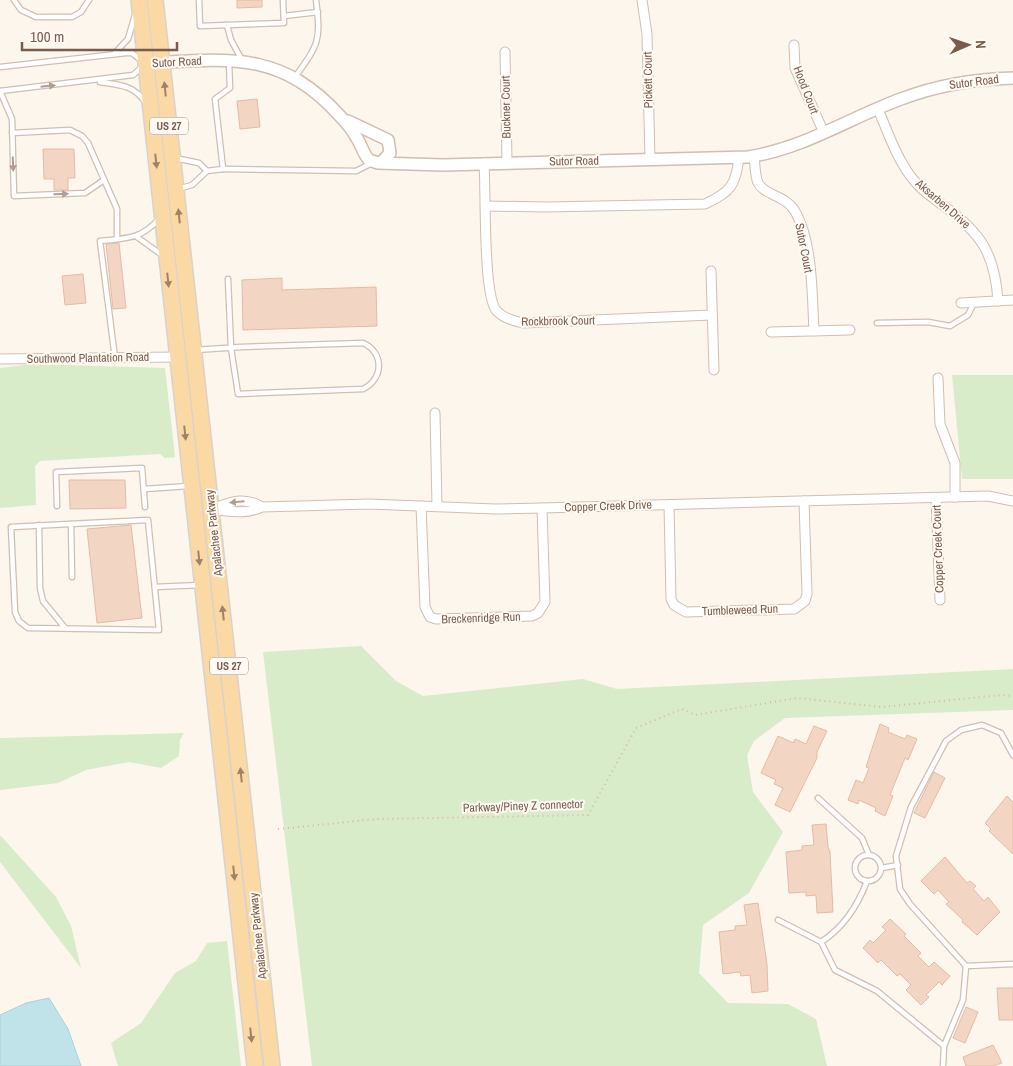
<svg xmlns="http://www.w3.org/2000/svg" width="1013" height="1066" font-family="'Archivo Narrow',sans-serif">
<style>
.green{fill:#d8ecc9}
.water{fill:#bfe3e8;stroke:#a5d3da}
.building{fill:#f3d5c3;stroke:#e6bba3}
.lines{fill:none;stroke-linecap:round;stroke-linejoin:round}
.service-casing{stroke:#d1beb0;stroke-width:7}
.minor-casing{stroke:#d1beb0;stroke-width:11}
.tertiary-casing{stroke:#d1beb0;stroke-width:14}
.primary-casing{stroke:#dad1cd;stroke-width:18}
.path{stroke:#d9b8a5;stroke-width:2;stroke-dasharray:1 4;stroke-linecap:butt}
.service{stroke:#fff;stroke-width:4.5}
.minor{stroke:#fff;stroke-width:9}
.tertiary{stroke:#fff;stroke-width:11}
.primary{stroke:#fbd9a5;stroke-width:15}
.oneway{fill:#af9d94}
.oneway2{fill:#a18267}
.labels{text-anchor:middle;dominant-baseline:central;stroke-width:4;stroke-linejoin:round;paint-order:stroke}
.shield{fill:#fffaf3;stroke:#a28b7f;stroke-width:1}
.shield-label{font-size:11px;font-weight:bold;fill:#7a5c4d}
.street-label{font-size:12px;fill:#7a5c4d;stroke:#fffaf3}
</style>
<rect width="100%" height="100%" fill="#fdf6ec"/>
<g class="green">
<path d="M32,364l133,4 10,89 -10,1 -5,-4 -120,7 -5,5 1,39 -36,3v-140z"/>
<path d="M952,375h61v104h-51z"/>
<path d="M361,646l35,35 27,15 160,-17 34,10 396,-20v41l-228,8 -31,23 -7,14 6,37 30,40 -34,61 -46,32 -4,48 29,30 60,1 28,15 11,47h-515l-49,-414z"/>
<path d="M184,733l-4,7 -1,16 -18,12 -32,-6 -43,8 -28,13 -58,7v-52z"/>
<path d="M0,835l56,62 15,29 10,42 -81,-106z"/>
<path d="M227,941l14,125h-123l-7,-23 30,-20 34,-50 21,-12 11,-18z"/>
</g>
<path class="water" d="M49,998l19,31 13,37h-81v-51l26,-12z"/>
<g class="building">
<path d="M237,0h25v7l-25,1z"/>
<path d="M257,99l3,28 -20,2 -3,-28z"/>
<path d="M43,149h31l1,29h-7v12h-14v-11h-10z"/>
<path d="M119,243l7,65 -13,1 -7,-65z"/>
<path d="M83,274l3,29 -21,2 -3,-29z"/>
<path d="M282,278v12l94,-3 1,39 -134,4 -1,-50z"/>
<path d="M69,480h56l1,28 -56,1z"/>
<path d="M131,525l11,93 -45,5 -10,-94z"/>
<path d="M880,724l9,4 -1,4 17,7 2,-4 10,4 -9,21 -3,-2 -15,37 3,1 -8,20 -10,-5 1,-3 -17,-8 -1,4 -10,-4 8,-20 7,3 6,-15 -3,-1z"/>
<path d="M814,726l13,5 -10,21v6l-27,54 -15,-7 8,-17 -9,-4 2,-4 -15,-7 17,-37 16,7 1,-4 11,5z"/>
<path d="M934,772l11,6 -20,40 -11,-5z"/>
<path d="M1007,796l6,6v52l-24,-23 2,-2 -6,-6z"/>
<path d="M826,824l2,23 2,5 3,60 -16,1 -1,-18 -10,1v-4l-17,1 -3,-41 16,-2v-4l12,-1 -2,-20z"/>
<path d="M945,857l22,26 3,-2 6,5 -3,3 11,12 4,-4 12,15 -23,23 -15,-13 1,-2 -17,-16 3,-2 -11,-12 -4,4 -13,-13z"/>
<path d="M758,903l9,61 1,27 -16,2 -2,-18 -9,1 -1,-4 -17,2 -4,-42 16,-2v-4l12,-1 -3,-20z"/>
<path d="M890,919l16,15 -2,2 17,17 -3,3 11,11 5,-5 16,14 -8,9 -3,-3 -13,13 3,2 -8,8 -15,-15 5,-5 -11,-11 -3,2 -16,-16 -3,3 -15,-15 7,-8 3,3 13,-13 -4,-3z"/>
<path d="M997,988h16v32h-14z"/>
<path d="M966,1007l12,5 -13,31 -12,-5z"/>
<path d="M993,1045l9,18 -9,3h-27l-3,-9z"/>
</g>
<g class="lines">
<g class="service-casing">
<g id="service">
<path d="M14,0l7,10 15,7h36l9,-5 8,-12"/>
<path d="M199,0l1,26 84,-3 -1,-23"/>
<path d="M284,16l34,-4"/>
<path d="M227,25l4,15 11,20"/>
<path d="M114,54l14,-15 7,-24"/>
<path d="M0,67l126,-14h6l10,8"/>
<path d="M295,77c24,-33 26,-36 21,-77"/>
<path d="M100,82c19,3 34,3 45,20"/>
<path d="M0,91l133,-16 9,-8"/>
<path d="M0,91l12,28 2,77 71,-3 19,-13"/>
<path d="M12,133l58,-3 12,6 6,7 29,66v30"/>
<path d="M175,158l24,5 8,8"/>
<path d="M223,169l133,2 16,-8"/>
<path d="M178,189l14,-4 15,-14 16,-2 -8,-70 15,-11 -1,-26"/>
<path d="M137,237l25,18"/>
<path d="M877,323l51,-1 22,4 18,-11 6,-12"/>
<path d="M195,350l46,-3 122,-4c21,9 21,36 0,46l-125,5 -7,-46 -3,-69"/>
<path d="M115,358l-15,-117c26,-3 40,-1 59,-22"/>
<path d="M144,489l45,-3"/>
<path d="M57,506l-1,-34 86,-4 3,39"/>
<path d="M148,520l11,110 -131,-2 -9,-7 -4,-9 -4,-85z"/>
<path d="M71,524l1,53"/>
<path d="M39,525l1,63 3,13 22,27"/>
<path d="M155,587l46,-2"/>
<path d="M818,798l44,40 7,17"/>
<circle cx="868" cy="868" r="13"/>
<path d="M882,868l16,-3"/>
<path d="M778,920l43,22 14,28 42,21 67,55"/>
<path d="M821,942c22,-14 37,-37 46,-61"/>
<path d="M966,966l47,-2"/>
<path d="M943,1066l1,-20 19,-46 3,-34 -56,-62 -10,-15 -4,-33 15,-49 35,-66 15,-11 21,-5 19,8 12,22"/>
</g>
</g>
<g class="minor-casing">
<g id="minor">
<path d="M642,0l5,34 3,126"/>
<path d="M794,45l1,23 29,65"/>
<path d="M505,52l2,110"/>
<path d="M878,109c11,26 20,54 39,75 8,9 18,15 27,22 37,27 51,48 54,95"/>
<path d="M754,156c1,8 1,20 4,27 7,13 29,12 38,30 17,31 16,83 18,118"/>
<path d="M484,163c2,28 -1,130 12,147 6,8 18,11 27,13l189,-8"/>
<path d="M486,206l59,1 160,-3c26,-12 31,-19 34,-47"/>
<path d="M711,271l3,99"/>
<path d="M961,303l52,-3"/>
<path d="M771,332l79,-2"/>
<path d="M0,359l177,-2"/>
<path d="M938,378l2,46 15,39v34"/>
<path d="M435,413l2,93"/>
<path d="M936,498l4,102"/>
<path d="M669,505l2,94 3,6 12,7 108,-3 11,-8 2,-7 -3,-93"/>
<path d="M421,506l4,101 5,10 6,2 96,-3 6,-3 7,-11 -3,-94"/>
<path d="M209,509c19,1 34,7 53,-2l107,-3 126,5 47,-1 446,-12 25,5"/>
<path d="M212,509c19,-7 32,-13 50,-2"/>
</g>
</g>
<g class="tertiary-casing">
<g id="tertiary">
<path d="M155,63c78,-5 128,-10 185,53 7,7 13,15 18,24 4,7 6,15 11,20l9,3 65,2 305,-8c57,-9 101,-39 153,-58 37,-14 73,-20 112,-21"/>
<path d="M348,121l40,19 2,13 -8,9"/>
</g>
</g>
<g class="primary-casing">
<g id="primary">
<path d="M139,0l116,1066"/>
<path d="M155,0l117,1066"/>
</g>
</g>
<path class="path" d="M278,829l99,-10 211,-4 48,-87 46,-19 13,6 102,-17 85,9 120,-12 11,1"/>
<use href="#service" class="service"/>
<use href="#minor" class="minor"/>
<use href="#tertiary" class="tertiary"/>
<use href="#primary" class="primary"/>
</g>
<defs><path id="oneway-solid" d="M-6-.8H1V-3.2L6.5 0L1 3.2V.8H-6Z" transform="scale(1.25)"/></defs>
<g class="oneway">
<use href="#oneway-solid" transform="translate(48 86) rotate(-6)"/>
<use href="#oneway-solid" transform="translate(13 164) rotate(88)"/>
<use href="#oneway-solid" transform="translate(61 194) rotate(-2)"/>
<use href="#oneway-solid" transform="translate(237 502) rotate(175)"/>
</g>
<g class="oneway2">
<use href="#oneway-solid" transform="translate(165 89) rotate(-96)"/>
<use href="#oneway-solid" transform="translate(156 161) rotate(84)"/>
<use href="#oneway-solid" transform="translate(179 216) rotate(-96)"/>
<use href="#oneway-solid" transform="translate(168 280) rotate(84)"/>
<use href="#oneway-solid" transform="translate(185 433) rotate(84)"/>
<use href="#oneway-solid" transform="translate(199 558) rotate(84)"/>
<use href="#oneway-solid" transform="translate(223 613) rotate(-96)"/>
<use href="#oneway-solid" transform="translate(241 775) rotate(-96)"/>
<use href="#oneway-solid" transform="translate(234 873) rotate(84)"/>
<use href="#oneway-solid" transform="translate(251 1035) rotate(84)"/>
</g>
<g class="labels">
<g class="shield">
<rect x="150" y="117.5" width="38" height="17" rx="4"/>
<rect x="210" y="657.5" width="38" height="17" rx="4"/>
</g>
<g class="shield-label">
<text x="169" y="126">US 27</text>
<text x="229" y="666">US 27</text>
</g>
<g class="street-label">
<text transform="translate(177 62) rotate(-3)">Sutor Road</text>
<text transform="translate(648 80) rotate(-91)">Pickett Court</text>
<text transform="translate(974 82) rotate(-7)">Sutor Road</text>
<text transform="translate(806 90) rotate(69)">Hood Court</text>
<text transform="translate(506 107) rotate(-91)">Buckner Court</text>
<text transform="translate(574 161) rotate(-1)">Sutor Road</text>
<text transform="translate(943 204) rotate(41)">Aksarben Drive</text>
<text transform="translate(804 248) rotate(79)">Sutor Court</text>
<text transform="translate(558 321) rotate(-1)">Rockbrook Court</text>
<text transform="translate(88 358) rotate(-1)">Southwood Plantation Road</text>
<text transform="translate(608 506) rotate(-2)">Copper Creek Drive</text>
<text transform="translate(214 533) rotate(-96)">Apalachee Parkway</text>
<text transform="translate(938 549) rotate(-92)">Copper Creek Court</text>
<text transform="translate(740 610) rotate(-2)">Tumbleweed Run</text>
<text transform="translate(481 618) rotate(-2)">Breckenridge Run</text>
<text transform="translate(523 806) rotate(-2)">Parkway/Piney Z connector</text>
<text transform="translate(258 936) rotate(-96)">Apalachee Parkway</text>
</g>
</g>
<g transform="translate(968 45) rotate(88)" stroke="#fffaf3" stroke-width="4" paint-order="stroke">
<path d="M0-4L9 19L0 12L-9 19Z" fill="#7a5c4d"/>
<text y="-8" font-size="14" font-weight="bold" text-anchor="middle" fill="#7a5c4d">N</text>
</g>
<path d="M22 42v8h155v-8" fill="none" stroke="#7a5c4d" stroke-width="2.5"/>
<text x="30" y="42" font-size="15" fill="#7a5c4d" stroke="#fffaf3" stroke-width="4" paint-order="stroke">100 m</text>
</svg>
